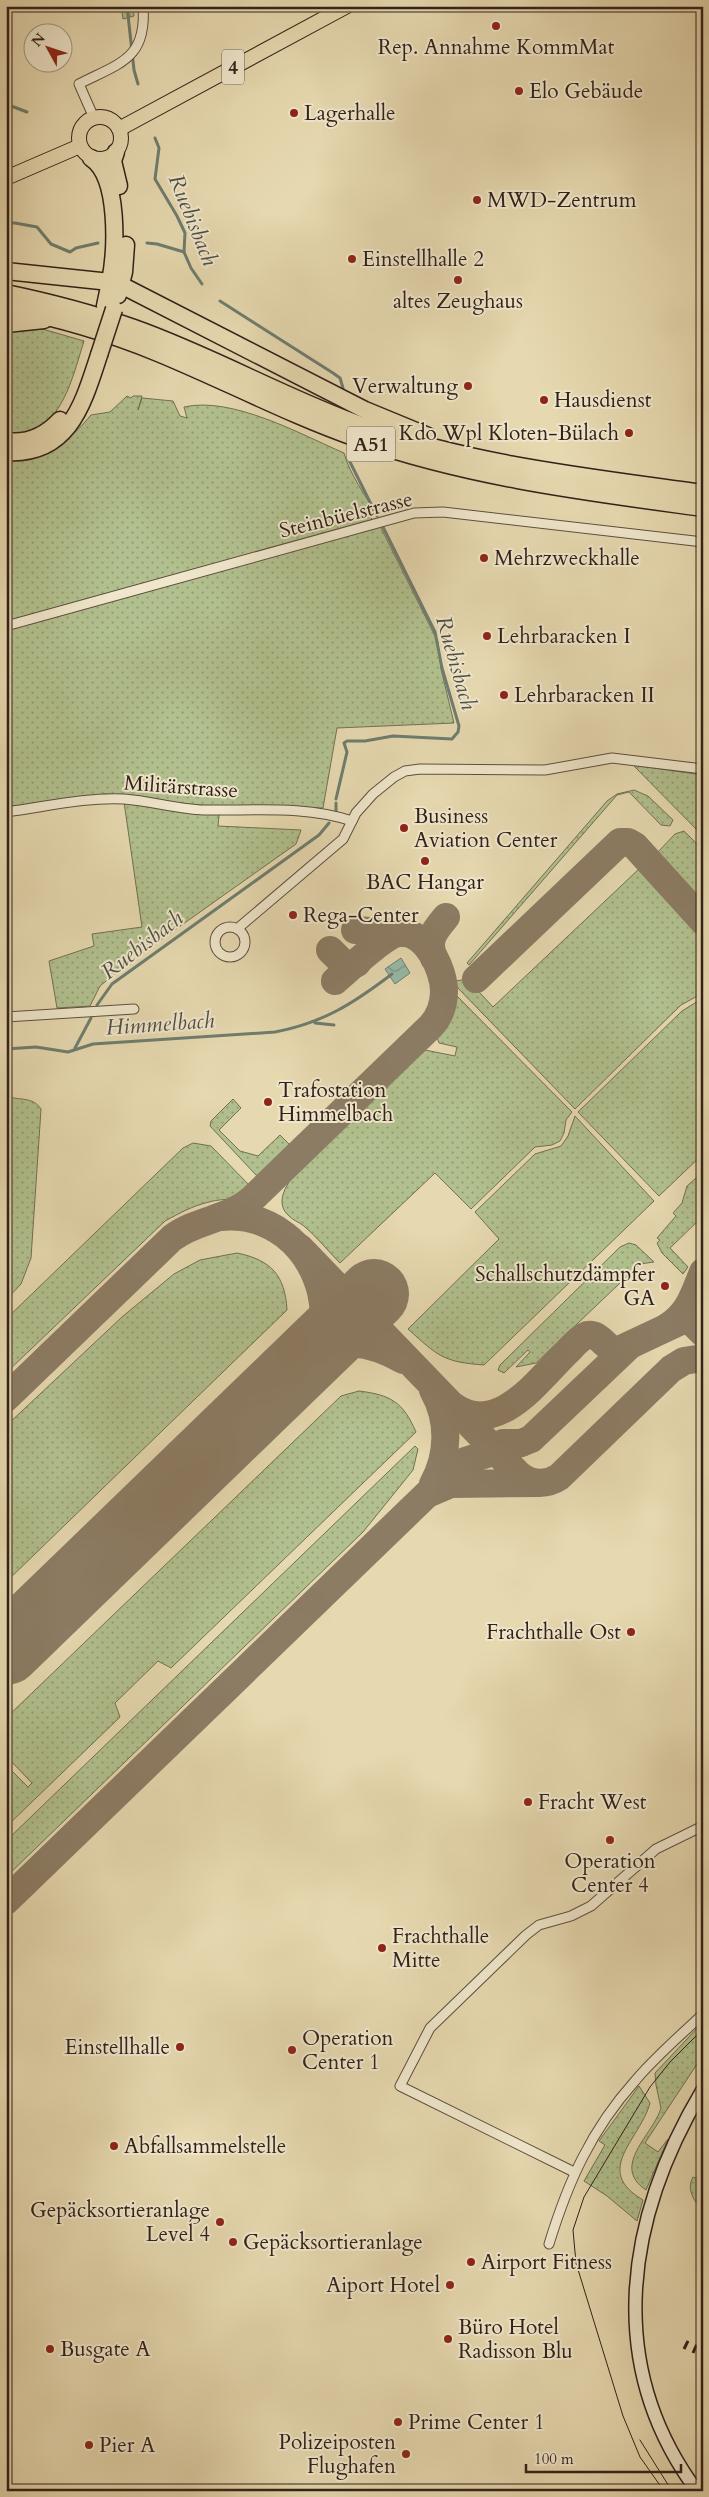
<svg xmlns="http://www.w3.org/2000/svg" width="709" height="2497" font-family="Cardo,serif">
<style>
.green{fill:url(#green-dots);stroke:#717054}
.forest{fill:url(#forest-firs);stroke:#717054}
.water{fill:url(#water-waves);stroke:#6e7d6f}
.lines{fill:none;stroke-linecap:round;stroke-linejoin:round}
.stream{stroke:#6e7d6f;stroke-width:3}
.taxiway{stroke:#8c7c64;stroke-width:28}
.runway{stroke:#8c7c64;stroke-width:70}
.street-casing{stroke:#5e4f3f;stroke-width:11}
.secondary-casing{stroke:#31211a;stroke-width:15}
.primary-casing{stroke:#31211a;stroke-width:16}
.highway-casing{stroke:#31211a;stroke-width:19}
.street{stroke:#efe6cb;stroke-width:9}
.secondary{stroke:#efe6cb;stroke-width:12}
.primary{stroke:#e6d8af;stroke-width:14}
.highway{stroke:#e6d8af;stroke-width:16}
.tram{stroke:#31211a;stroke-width:1}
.rail{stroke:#31211a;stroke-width:3;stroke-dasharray:9 9;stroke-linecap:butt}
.highway-bridge-casing{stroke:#31211a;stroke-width:19;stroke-linecap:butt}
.highway-bridge{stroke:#e6d8af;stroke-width:16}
.poi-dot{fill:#8f2418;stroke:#efe6cb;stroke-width:2}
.labels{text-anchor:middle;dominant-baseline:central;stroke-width:4;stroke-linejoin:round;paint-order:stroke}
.shield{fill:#efe6cb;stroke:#6a5c4f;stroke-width:1}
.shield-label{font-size:20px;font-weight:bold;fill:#31211a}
.poi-label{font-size:21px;fill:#31211a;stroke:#efe6cb;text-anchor:start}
.street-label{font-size:21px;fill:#31211a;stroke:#efe6cb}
.water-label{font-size:22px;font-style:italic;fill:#4f4f45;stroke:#efe6cb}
</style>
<defs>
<pattern id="green-dots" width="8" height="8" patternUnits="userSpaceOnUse" patternTransform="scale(1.25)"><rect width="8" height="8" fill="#b1c08e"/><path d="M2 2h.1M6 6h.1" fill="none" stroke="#919c73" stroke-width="1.8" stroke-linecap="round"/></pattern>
<pattern id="forest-firs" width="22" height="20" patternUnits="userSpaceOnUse" patternTransform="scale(1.25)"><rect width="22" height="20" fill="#b1c08e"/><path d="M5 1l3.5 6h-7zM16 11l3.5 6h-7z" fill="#919c73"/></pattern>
<pattern id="water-waves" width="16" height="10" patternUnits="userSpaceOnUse" patternTransform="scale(1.25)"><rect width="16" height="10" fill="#96baa8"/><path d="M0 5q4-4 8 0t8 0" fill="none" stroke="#7b9788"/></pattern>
</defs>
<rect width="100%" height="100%" fill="#e6d8af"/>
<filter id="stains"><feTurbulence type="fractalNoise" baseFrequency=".004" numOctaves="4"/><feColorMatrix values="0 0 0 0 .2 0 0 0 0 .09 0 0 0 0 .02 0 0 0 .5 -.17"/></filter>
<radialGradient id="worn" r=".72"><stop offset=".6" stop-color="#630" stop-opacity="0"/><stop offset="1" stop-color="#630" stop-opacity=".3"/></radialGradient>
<g class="green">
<path d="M39,328l45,13c-13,41 -24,98 -78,92v-103z"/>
<path d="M127,396l4,2 2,-2h9l-4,14 4,-12 31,3 7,15 7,2 -3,-11c48,-11 116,27 160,46 6,22 21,41 32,61l-6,3 11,11 57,114 3,27 13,54 -117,5 -14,80 -103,-2 -2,20 83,4 -5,14 -168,119 -28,23 -10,20 -33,2 -8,-47 45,-15 -2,-12 50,-7 -19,-132 -18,-1 -99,13v-347c35,7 65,-21 85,-45l19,-3z"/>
<path d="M633,765l70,10v61z"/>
<path d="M634,790l14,6 25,24 -3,6 -9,-1 -32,-33 -12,3 -148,170 -2,-2 140,-162 10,-7z"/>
<path d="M684,831l19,19v61l-44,-48 -2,-10 18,-19z"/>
<path d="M640,868l10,4 53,57v64l-22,12 -106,104 -120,-124 1,-4 11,-2 26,28z"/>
<path d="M454,993l118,119 -6,8 -2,13 -4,8 -8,4 -17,2 -64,62 -36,-36 -95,90c-12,-12 -23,-26 -36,-37 -5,-4 -12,-6 -16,-11 -18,-17 9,-44 20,-56l112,-110 35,7 2,-9 -18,-4 -3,-8c12,-12 15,-26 18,-42z"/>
<path d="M703,998v156l-44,42 -81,-84 104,-101z"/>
<path d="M6,1096c14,5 26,0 35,13l-10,149 -10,26 -15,16z"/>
<path d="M233,1099l8,9 -22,22 21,21 18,5 22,-21 9,9 -1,7 -26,25 -6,-1 -46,-49 1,-5z"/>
<path d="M575,1116l79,85 -170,164c-41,-3 -46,-9 -76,-36l91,-90 -24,-27 60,-58 26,-8 7,-10z"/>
<path d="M193,1143l18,3 39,40 -1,4c-18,13 -21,7 -40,12 -17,4 -29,11 -44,19l-159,152v-54l177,-171z"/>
<path d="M703,1172v44l-33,32 18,19 -5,7 -21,-21 -5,-10 3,-3 -3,-2 19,-22 -3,-3 9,-10 5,-17z"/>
<path d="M629,1243l7,2 18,17 -14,2 -104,99 -20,4 14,-15 -2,-2 -24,23 -6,-3 2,-5 120,-118z"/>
<path d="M237,1253c34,7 48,22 50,57l-281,272v-156l116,-109 52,-43 26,-14z"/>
<path d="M359,1391c32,4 44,11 57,41l-245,236 -13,-7 -43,42 5,14 -114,110v-62l22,22 4,-4 -26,-27v-38l335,-322z"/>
<path d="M415,1446l3,3 -5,21 -50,62 -357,345v-36z"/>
<path d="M703,2022v33l-58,88 13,9 10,-13 -22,51c-36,-24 7,-55 15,-82l-5,-23 -1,-12z"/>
<path d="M639,2086l11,17c-10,37 -58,67 -7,97l-6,21 -30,-25 -23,-15 21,-36 -6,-4z"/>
<path d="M693,2177l10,4v29c-9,-8 -17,-21 -10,-33z"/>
</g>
<path class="forest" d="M121,6h12l1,10 -11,3z"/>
<path class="water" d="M401,958l9,15 -15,11 -10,-15z"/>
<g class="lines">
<g class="stream">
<path d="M127,6l7,64 4,14"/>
<path d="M6,104l21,8"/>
<path d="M155,138l4,10 -4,31 22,37 8,17 -1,19 7,16 11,16"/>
<path d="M6,223h9l22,4 14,17 19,8 6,-4 22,-5"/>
<path d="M147,243l10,1 27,8"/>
<path d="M220,301l113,72 7,5 3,10"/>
<path d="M348,458l29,58"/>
<path d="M336,799l11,-47 -3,-9 3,-2h18l28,-5 59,3 6,-7 1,-6 -17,-58 -7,-36 -52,-105"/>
<path d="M336,812v-9"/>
<path d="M97,1005l15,-21 207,-149 10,-12"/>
<path d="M315,1023l19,2"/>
<path d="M75,1048l16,-30"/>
<path d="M6,1049l30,-2 32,5 25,-8 182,-12c48,-9 79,-29 117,-58"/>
</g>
<g class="taxiway">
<path d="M355,930l46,3"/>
<path d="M330,950l15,15 12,-2"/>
<path d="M434,958c-8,-18 1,-28 12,-41"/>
<path d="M476,979l144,-137h8l7,4 68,75"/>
<path d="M220,1217c50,-5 89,28 101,75 4,18 5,36 -3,53 -5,9 -13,16 -20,23"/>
<path d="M300,1248l218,226c12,10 27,12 41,3l112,-108 13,-8 19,-3"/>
<path d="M667,1327c22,-13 27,-33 36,-55"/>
<path d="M306,1360c28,-26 66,-18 97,0"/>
<path d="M6,1398l166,-160c25,-19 57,-18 81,-40l178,-172c9,-10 13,-22 13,-35 0,-21 -18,-61 -45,-58 -14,2 -51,37 -64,48"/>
<path d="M453,1406c45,32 84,-25 114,-54 6,-6 12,-14 20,-17 14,-2 17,13 30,16l66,-31 9,2 11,11"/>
<path d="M503,1443h18l10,-4 99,-94"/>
<path d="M433,1484c16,-29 17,-64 0,-94"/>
<path d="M430,1493l21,-9 87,-1"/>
<path d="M6,1901l445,-430 14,-10 56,-18"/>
</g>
<path class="runway" d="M6,1650l368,-356"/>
<g class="street-casing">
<g id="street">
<path d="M94,118l-15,-34c41,-21 68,-25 64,-78"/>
<path d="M6,626l408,-113 29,-1 260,30"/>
<path d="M6,812c39,-5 79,-15 118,-13 27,2 53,10 80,11 48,1 101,-5 148,11"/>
<circle cx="230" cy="942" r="15"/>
<path d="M237,929l106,-90 13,-26 17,-19 21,-17 11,-6 15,-2 125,1 67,-12 91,11"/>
<path d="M6,1017l128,-8"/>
<path d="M574,2172l-174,-86 30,-58 96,-93 13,-10 32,-9 20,-10 65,-57 47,-23"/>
<path d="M549,2244c19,-62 42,-114 86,-163 20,-24 45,-45 68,-67"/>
</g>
</g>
<g class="secondary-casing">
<path id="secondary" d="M697,2491c-94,-127 -71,-273 6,-402"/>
</g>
<g class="primary-casing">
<g id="primary">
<circle cx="100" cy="138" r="21"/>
<path d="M119,129l228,-123"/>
<path d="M6,178l74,-32"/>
</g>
</g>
<g class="highway-casing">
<g id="highway">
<path d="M116,152l-3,9 6,25"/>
<path d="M6,271l104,11c6,-31 10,-105 -19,-124"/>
<path d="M6,293c43,9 86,20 128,35 79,28 153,71 232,99 109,38 223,50 337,66"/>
<path d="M118,295l6,-23 2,-27"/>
<path d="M105,306l5,-24 11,3 244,125 63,26"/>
<path d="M6,308c52,10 103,25 152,45 68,28 132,62 201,86 112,39 227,53 344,69"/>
<path d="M6,324l38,-4"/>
<path d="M6,441c21,3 40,-6 54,-21"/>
<path d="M6,452c63,4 77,-48 93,-97"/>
</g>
</g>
<use href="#street" class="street"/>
<use href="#secondary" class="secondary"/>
<use href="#primary" class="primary"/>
<use href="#highway" class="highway"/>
<g class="tram">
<path d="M640,2440l32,51"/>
<path d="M664,2491l-24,-34 -17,-41 -47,-153 -3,-33 11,-33 66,-110 20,-25 33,-33"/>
</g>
<g class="rail">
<path d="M684,2349l8,-16"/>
<path d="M693,2353l7,-16"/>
</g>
<g class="highway-bridge-casing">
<path id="highway-bridge" d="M99,355l15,-46"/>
</g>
<use href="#highway-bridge" class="highway-bridge"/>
</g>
<g class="poi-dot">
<circle cx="496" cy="26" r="5"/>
<circle cx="519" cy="91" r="5"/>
<circle cx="294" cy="113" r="5"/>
<circle cx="477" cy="200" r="5"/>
<circle cx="352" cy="259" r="5"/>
<circle cx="458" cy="280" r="5"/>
<circle cx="468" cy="386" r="5"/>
<circle cx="544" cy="400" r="5"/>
<circle cx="629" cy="433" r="5"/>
<circle cx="484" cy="558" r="5"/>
<circle cx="487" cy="636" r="5"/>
<circle cx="504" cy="695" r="5"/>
<circle cx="404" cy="828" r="5"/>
<circle cx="425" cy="861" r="5"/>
<circle cx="293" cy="915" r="5"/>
<circle cx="268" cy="1102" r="5"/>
<circle cx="665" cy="1286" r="5"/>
<circle cx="631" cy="1632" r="5"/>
<circle cx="528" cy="1802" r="5"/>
<circle cx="610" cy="1840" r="5"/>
<circle cx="382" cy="1948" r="5"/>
<circle cx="180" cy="2047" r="5"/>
<circle cx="292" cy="2050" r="5"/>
<circle cx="114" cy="2146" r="5"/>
<circle cx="220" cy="2222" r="5"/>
<circle cx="233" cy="2242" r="5"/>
<circle cx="471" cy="2262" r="5"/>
<circle cx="450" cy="2285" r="5"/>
<circle cx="448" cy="2339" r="5"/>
<circle cx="50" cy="2349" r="5"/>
<circle cx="398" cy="2422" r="5"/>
<circle cx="89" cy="2445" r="5"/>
<circle cx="406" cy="2454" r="5"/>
</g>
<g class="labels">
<g class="shield">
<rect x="222" y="49.5" width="22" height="35" rx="4"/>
<rect x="347" y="426.5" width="48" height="35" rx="4"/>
</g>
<g class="shield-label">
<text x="233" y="67">4</text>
<text x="371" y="444">A51</text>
</g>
<g class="poi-label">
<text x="496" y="47" text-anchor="middle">Rep. Annahme KommMat</text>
<text x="529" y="91">Elo Gebäude</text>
<text x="304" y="113">Lagerhalle</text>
<text x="487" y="200">MWD-Zentrum</text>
<text x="362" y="259">Einstellhalle 2</text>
<text x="458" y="301" text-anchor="middle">altes Zeughaus</text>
<text x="458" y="386" text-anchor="end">Verwaltung</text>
<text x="554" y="400">Hausdienst</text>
<text x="619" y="433" text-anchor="end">Kdo Wpl Kloten-Bülach</text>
<text x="494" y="558">Mehrzweckhalle</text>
<text x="497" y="636">Lehrbaracken I</text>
<text x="514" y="695">Lehrbaracken II</text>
<text x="414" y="816">Business<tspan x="414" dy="24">Aviation Center</tspan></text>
<text x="425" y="882" text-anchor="middle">BAC Hangar</text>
<text x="303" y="915">Rega-Center</text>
<text x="278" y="1090">Trafostation<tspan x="278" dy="24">Himmelbach</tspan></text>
<text x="655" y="1274" text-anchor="end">Schallschutzdämpfer<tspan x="655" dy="24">GA</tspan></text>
<text x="621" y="1632" text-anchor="end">Frachthalle Ost</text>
<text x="538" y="1802">Fracht West</text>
<text x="610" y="1861" text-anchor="middle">Operation<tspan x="610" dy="24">Center 4</tspan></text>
<text x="392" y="1936">Frachthalle<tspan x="392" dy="24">Mitte</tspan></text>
<text x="302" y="2038">Operation<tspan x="302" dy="24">Center 1</tspan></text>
<text x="170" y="2047" text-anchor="end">Einstellhalle</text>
<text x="124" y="2146">Abfallsammelstelle</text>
<text x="210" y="2210" text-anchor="end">Gepäcksortieranlage<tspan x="210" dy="24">Level 4</tspan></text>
<text x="243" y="2242">Gepäcksortieranlage</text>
<text x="481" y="2262">Airport Fitness</text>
<text x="440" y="2285" text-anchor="end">Aiport Hotel</text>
<text x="458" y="2327">Büro Hotel<tspan x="458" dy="24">Radisson Blu</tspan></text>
<text x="60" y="2349">Busgate A</text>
<text x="408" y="2422">Prime Center 1</text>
<text x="396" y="2442" text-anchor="end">Polizeiposten<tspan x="396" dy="24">Flughafen</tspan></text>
<text x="99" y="2445">Pier A</text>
</g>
<g class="street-label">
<text transform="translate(346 515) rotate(-14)">Steinbüelstrasse</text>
<text transform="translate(181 787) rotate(4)">Militärstrasse</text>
</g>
<g class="water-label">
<text transform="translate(193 220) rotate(68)">Ruebisbach</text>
<text transform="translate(456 663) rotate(74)">Ruebisbach</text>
<text transform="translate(142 945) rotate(-38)">Ruebisbach</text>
<text transform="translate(160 1024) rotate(-4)">Himmelbach</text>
</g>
</g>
<rect width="709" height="2497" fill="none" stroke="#e6d8af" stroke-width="25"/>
<rect x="8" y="8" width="694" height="2482" fill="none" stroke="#31211a" stroke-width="2.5"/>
<rect x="12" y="12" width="684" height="2472" fill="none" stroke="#31211a"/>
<g transform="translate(48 48) rotate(310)"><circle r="24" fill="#efe6cb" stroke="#a39784"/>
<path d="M0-4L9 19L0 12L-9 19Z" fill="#8f2418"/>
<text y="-8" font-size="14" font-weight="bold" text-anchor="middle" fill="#31211a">N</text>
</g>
<path d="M526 2464v8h155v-8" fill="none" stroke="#31211a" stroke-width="2.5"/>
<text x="534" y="2464" font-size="15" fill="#31211a" stroke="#efe6cb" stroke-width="4" paint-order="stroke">100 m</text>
<rect width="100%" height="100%" filter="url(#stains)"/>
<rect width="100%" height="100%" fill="url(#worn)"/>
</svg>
